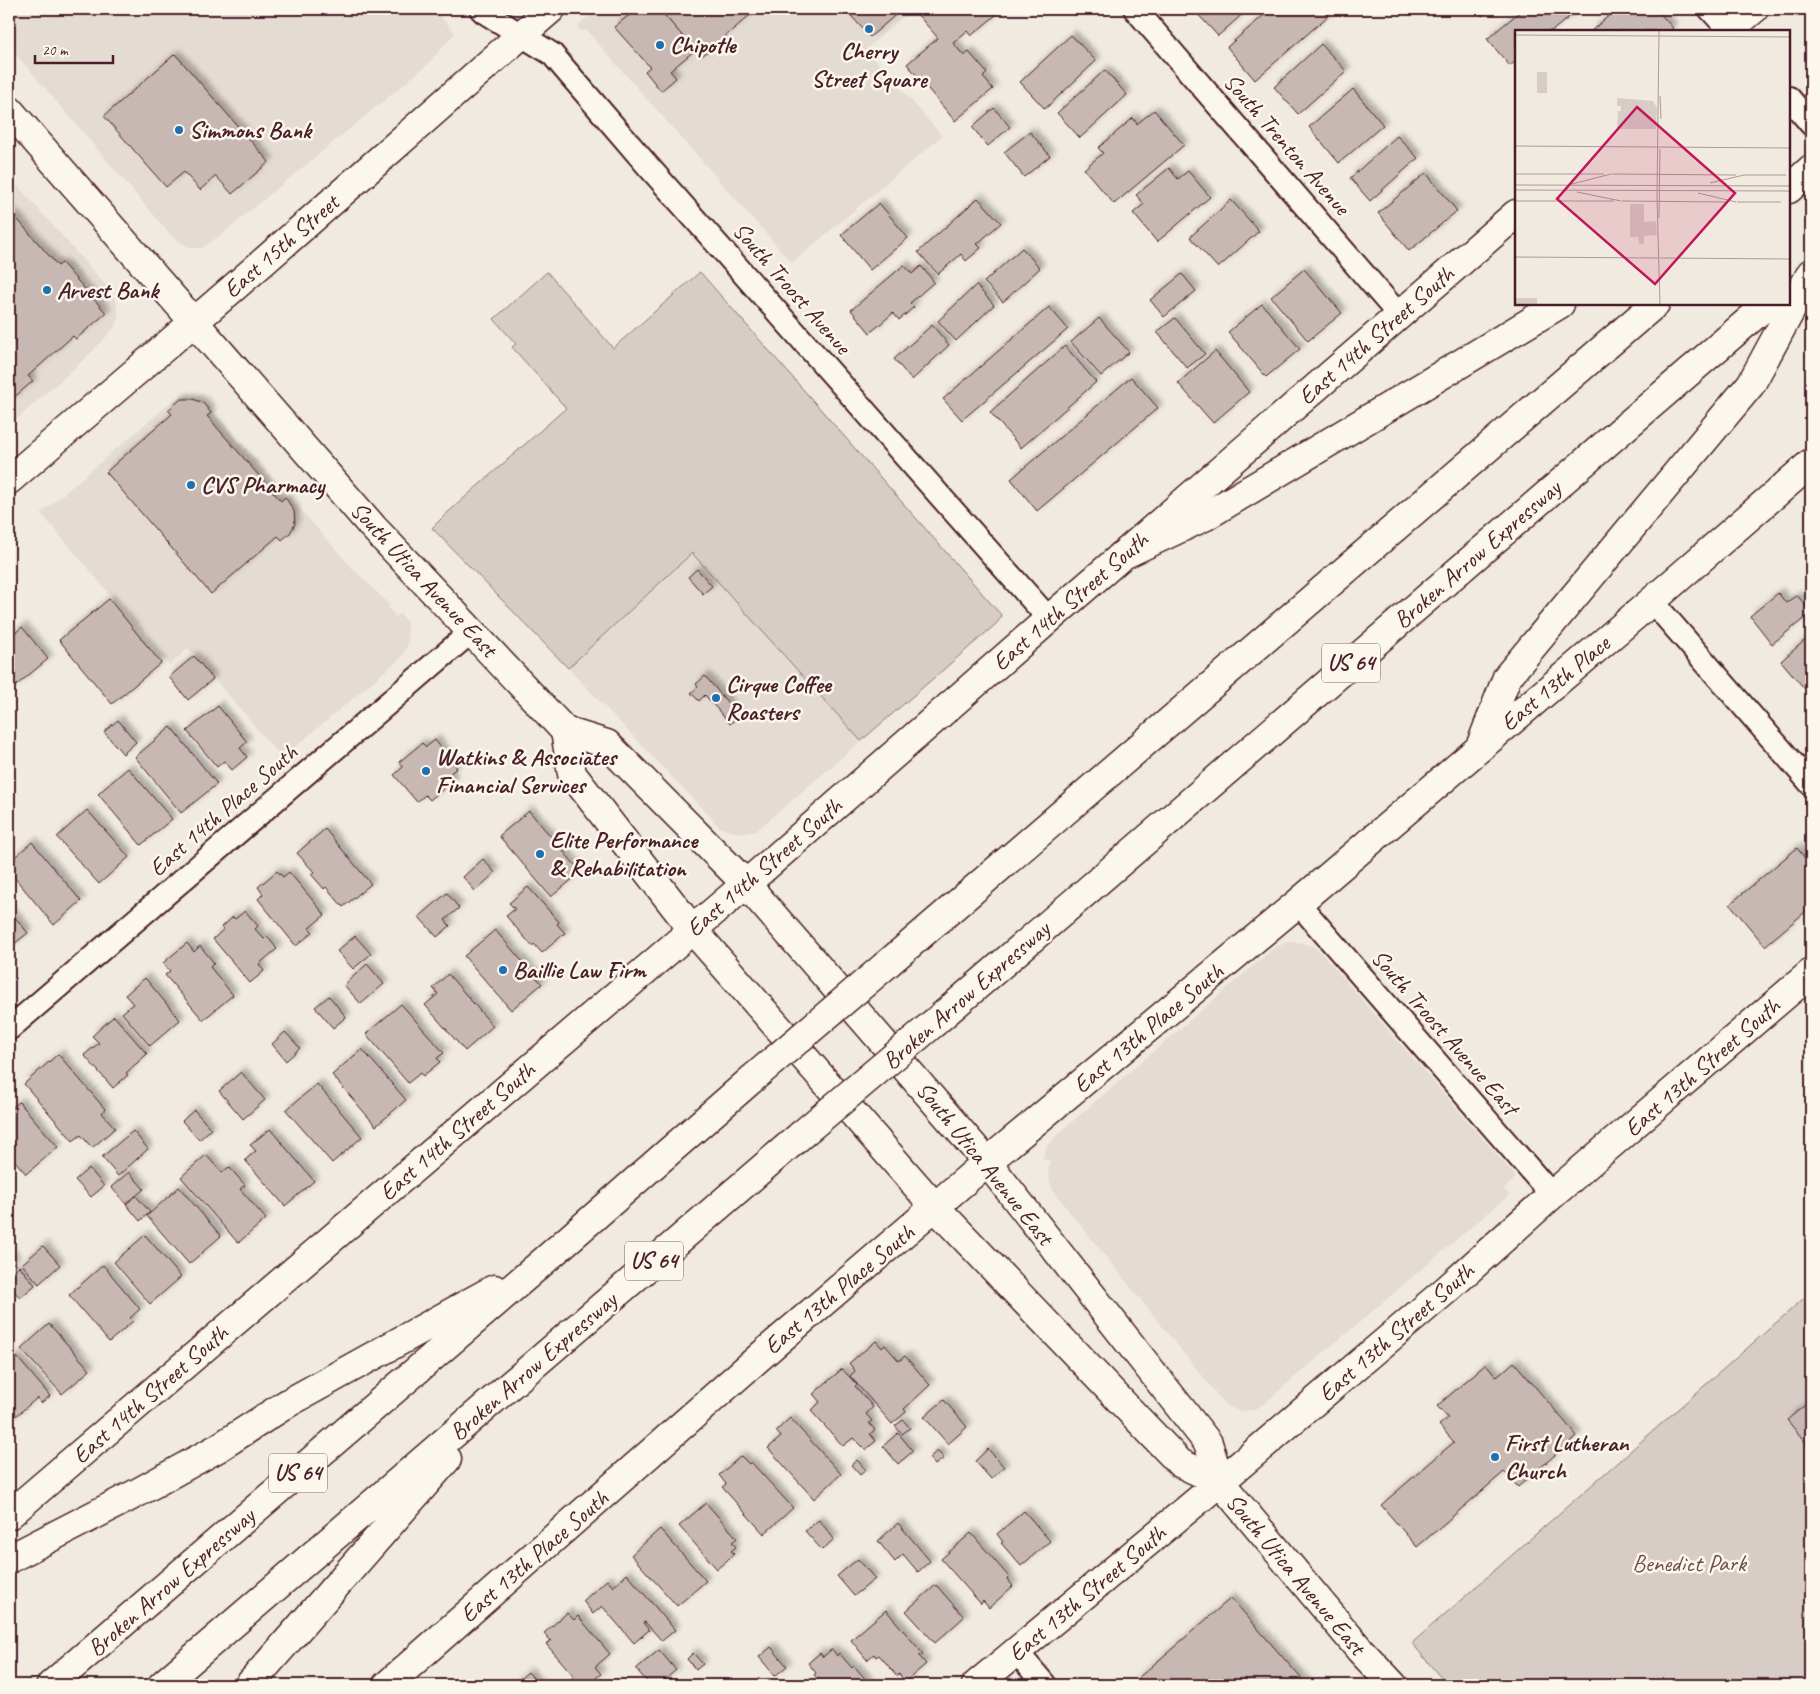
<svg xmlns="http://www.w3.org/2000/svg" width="1820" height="1694" font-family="Caveat,sans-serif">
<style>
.built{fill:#e4dbd2}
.green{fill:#d8ccc6;stroke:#917678}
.building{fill:#c8b8b3;stroke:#4a1f2b;filter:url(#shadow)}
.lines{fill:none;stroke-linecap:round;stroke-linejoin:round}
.minor-casing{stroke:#4a1f2b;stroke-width:26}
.tertiary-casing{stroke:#4a1f2b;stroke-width:31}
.secondary-casing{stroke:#4a1f2b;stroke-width:31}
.motorway-casing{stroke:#4a1f2b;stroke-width:31}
.minor{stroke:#fbf7ec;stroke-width:22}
.tertiary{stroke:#fbf7ec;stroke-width:28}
.secondary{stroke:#fbf7ec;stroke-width:28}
.motorway{stroke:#fbf7ec;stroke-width:28}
.motorway-bridge-casing{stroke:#4a1f2b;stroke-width:31;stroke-linecap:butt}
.motorway-bridge{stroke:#fbf7ec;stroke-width:28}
.poi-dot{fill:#1f6fb2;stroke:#fbf7ec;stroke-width:2}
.labels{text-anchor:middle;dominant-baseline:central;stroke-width:5;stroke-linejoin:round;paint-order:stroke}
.shield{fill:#fbf7ec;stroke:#7f6065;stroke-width:1}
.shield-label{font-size:22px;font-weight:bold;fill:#4a1f2b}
.poi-label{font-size:24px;font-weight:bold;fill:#4a1f2b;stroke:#fbf7ec;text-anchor:start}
.street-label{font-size:24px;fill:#4a1f2b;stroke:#fbf7ec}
.park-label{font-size:24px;fill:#6e4a52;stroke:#fbf7ec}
.inset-road{fill:none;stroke:#ae9998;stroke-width:1}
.view{fill:#c2185b;fill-opacity:0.15;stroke:#c2185b;stroke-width:2.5}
.inset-edge{fill:none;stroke:#4a1f2b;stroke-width:2.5}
</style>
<defs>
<filter id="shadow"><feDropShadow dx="4.5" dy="-4.5" stdDeviation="2.5" flood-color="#0004"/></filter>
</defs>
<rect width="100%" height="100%" fill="#f0eae0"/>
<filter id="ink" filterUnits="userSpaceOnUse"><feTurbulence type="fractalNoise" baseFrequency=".02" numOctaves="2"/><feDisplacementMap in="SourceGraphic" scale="10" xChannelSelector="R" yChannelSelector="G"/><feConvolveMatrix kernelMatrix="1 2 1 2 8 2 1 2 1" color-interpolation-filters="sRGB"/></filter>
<g filter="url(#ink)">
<g class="built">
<path d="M9,9h425l21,24 -28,32 -205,169 -20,14h-11l-14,-8 -7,-6 -161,-188z"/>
<path d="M597,9h315l-46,40 76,87 -150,127 -206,-233 -5,1 -4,-5z"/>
<path d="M9,176l99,112 8,14 3,16 -6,11 -23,25 -81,72z"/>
<path d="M189,396l13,4 10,10 141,159 37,36 -2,3 8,9 4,-3 7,8 1,21 -5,13 -121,102 -94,-110 -18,17 -129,-152 129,-110 10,-6z"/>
<path d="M692,552l169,189 -105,90 -11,2 -16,-2 -9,-4 -152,-159z"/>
<path d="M1290,941l13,2 11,4 9,8 193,222 -12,12 5,6 -247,210 -9,5 -14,1 -12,-5 -11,-13 -163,-202 -3,-9 -2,-14 2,-7 -7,-2 3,-11 13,-15 215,-185z"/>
</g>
<g class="green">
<path d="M547,272l66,76 87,-76 302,344 -6,8 -135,117 -169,-188 -124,115 -136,-140 13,-13 121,-107 -54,-61 4,-3 -22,-25z"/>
<path d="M1811,1292v393h-364l-35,-42z"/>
</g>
<g class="building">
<path d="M637,9h22l36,41 -25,21 6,7 -15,13 -16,-20 5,-4 -36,-40z"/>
<path d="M659,9h98l-56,48z"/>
<path d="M845,9h55l1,1 -31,27z"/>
<path d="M921,9h82l-32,27 -4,-5 -14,12 11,13 5,-4 18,21 -4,4 10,12 -38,32 -48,-57 31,-26 -22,-25z"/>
<path d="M1193,9h55l-30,27z"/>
<path d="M1271,9h51l6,7 -73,64 -28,-33z"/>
<path d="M1475,9h16l-9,7z"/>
<path d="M1523,9h56l-27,22h-36v30l-6,5 -23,-27z"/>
<path d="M1617,9h39l17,19 -3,3h-79z"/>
<path d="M1071,35l25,26 -51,48 -25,-27z"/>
<path d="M1321,44l25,27 -48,43 -24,-27z"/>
<path d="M175,54l94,108 -37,32 -16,-18 -16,14 -16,-18 -18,15 -62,-71z"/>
<path d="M1105,70l22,25 -47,43 -23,-25z"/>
<path d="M1353,89l30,36 -44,38 -30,-36z"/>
<path d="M994,108l16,19 -22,19 -16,-19z"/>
<path d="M1154,110l30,35 -70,59 -30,-35 19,-16 -5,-5 35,-30 4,6z"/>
<path d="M1030,132l20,24 -26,21 -20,-25z"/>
<path d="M1397,136l21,22 -48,43 -20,-23z"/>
<path d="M1169,168l9,11 10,-8 22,26 -53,45 -24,-29 11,-9 -8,-9z"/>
<path d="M1426,173l31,38 -48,40 -31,-38z"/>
<path d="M978,198l23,25 -24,21 4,4 -15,13 -5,-7 -23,20 -20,-22z"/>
<path d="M1231,200l28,31 -41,37 -28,-31z"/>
<path d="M879,203l29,35 -38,32 -29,-35z"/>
<path d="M11,212l47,54 4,-3 44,50 -30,26 -3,-3 -45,40 5,5 -23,20 -1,-187z"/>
<path d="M1022,248l18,20 -37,34 -19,-20z"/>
<path d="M904,265l8,9 9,-8 13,16 -24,21 4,4 -15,13 -6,-7 -23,20 -19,-23z"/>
<path d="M1304,269l38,44 -34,28 -37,-44z"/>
<path d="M1182,274l14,17 -32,26 -14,-17z"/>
<path d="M976,285l18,20 -38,36 -18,-20z"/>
<path d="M1262,304l38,45 -34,28 -38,-45z"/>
<path d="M1049,307l19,22 -106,91 -19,-21z"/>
<path d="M1099,318l30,34 -28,24 -30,-34z"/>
<path d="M1175,318l30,36 -18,14 -30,-36z"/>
<path d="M932,325l17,20 -37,35 -18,-21z"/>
<path d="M1065,346l31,36 -75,66 -31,-36z"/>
<path d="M1215,351l34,41 -36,31 -35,-40z"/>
<path d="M1131,377l27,31 -121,103 -26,-32z"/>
<path d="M181,399h12l10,4 8,10 -4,3 74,85 4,-4 9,14 1,13 -5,9 -8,7 -4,-4 -67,58 -105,-122 66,-58 -4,-4z"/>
<path d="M697,569l15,17 -9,8 -15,-17z"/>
<path d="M1778,593l8,10 11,-8 14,18 -39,31 -22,-28z"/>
<path d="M109,599l52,64 -49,41 -53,-64z"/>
<path d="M22,627l26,32 -36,30 -3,-4v-47z"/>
<path d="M1811,635v58l-2,1 -28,-33z"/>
<path d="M194,656l19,23 -25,21 -19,-23z"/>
<path d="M705,676l34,40 -9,8 -25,-29 -6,6 -8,-8 7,-6 -2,-3z"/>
<path d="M218,706l29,36 -7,6 7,9 -15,13 -8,-9 -7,6 -30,-36z"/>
<path d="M118,720l18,22 -13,12 -19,-22z"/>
<path d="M171,727l46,57 -36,29 -46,-56z"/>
<path d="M435,740l22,28 -8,6 5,6 -24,20 -5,-5 -8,7 -23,-27 9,-8 -4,-5 23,-19 4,4z"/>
<path d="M128,768l44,51 -31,26 -43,-51z"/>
<path d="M87,810l42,47 -30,27 -42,-47z"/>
<path d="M529,811l52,61 -30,25 -52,-61z"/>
<path d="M325,829l46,55 -28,23 -17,-20 -2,2 -13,-15 3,-2 -17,-19z"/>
<path d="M32,842l49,59 -27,24 -45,-54v-9z"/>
<path d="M1797,848l14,18v41l-46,39 -35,-42z"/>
<path d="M483,859l12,14 -20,18 -12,-14z"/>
<path d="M277,871l6,6 6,-5 36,43 -16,13 4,4 -17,14 -38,-47 5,-5 -5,-7z"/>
<path d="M528,887l31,35 -2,2 8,9 -23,20 -8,-9 -2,2 -26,-30 9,-7 -6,-6z"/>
<path d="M447,893l12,15 -14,12 5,6 -13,11 -18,-20z"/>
<path d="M9,910l19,23 -19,15z"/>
<path d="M245,911l13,15 -3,3 9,10 3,-3 10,13 -18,15 5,7 -14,12 -37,-44 11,-10 -2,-2 11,-10 2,2z"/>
<path d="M495,930l47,54 -31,26 -47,-54z"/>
<path d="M355,936l16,18 -18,15 -16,-18z"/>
<path d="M187,943l7,9 6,-6 14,17 -4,4 23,28 -30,25 -38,-45 5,-4 -7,-8z"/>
<path d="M367,964l17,20 -23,20 -17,-19z"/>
<path d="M448,974l45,52 -28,25 -40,-46 13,-11 -5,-6z"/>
<path d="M145,978l35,42 -30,26 -28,-33 11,-9 -8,-9z"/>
<path d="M329,996l17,21 -13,11 -18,-21z"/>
<path d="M401,1004l43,49 -7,5 3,4 -17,14 -3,-3 -12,10 -42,-49z"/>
<path d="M114,1016l33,38 -21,19 2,2 -15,13 -29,-33 15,-12 -7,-7z"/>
<path d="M285,1032l15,16 -14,13 -14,-17z"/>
<path d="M362,1049l44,51 -30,26 -44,-51z"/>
<path d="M58,1054l47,55 -3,4 13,15 -23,20 -11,-13 -8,6 -49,-57z"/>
<path d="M241,1072l24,28 -22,19 -24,-28z"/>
<path d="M317,1084l45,53 -30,26 -46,-53z"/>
<path d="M19,1102l39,45 -32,27 -17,-20v-43z"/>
<path d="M194,1110l17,19 -12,11 -17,-19z"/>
<path d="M270,1129l44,52 -29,25 -40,-46 11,-9 -6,-6z"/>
<path d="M133,1131l15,18 -30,27 -16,-19z"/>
<path d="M206,1155l16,18 7,-6 16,18 -5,4 26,30 -28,24 -57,-66z"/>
<path d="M89,1168l15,18 -13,11 -16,-17z"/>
<path d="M129,1172l15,17 -18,15 -15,-17z"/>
<path d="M179,1187l42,49 -32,28 -42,-48z"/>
<path d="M136,1196l14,16 -10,9 -14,-17z"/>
<path d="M145,1235l36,42 -31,27 -36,-42z"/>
<path d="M43,1246l17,19 -21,19 -17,-20z"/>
<path d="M9,1253l7,8 -7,6z"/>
<path d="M103,1265l37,44 -10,9 3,3 -24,21 -40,-47z"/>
<path d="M19,1266l16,19 -15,13 -11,-13v-10z"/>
<path d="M49,1324l41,46 -28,24 -41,-45z"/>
<path d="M876,1341l6,7 3,-3 14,16 6,-5 25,29 -26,24 2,3 -14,12 -42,-48 5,-5 -6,-8z"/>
<path d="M9,1357l3,4 5,-4 33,39 -9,7 -4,-5 -28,24z"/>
<path d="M1514,1362l63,74 -59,51 -14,-15 -87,75 -36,-42 73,-63 -15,-17 9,-7 -11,-12 49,-42 11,13z"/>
<path d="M842,1369l15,16 -2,1 18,21 -7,7 6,7 -3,2 6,7 -5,4 6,7 -11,9 -12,-12 -10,8 -32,-35 9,-9 -7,-8z"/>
<path d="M944,1400l23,27 -19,17 -24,-27z"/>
<path d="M1811,1400v49l-24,-29z"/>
<path d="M790,1418l51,56 -27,25 -46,-51 13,-11 -5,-6z"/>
<path d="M903,1420l7,8 -8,6 -7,-8z"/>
<path d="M898,1433l15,18 -15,13 -15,-18z"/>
<path d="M988,1449l16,18 -13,12 -16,-18z"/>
<path d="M937,1451l7,7 -9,7 -6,-7z"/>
<path d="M741,1456l8,8 2,-2 42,46 -29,26 -42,-47 4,-3 -7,-9z"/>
<path d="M857,1460l9,10 -6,5 -9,-10z"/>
<path d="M706,1503l31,35 -5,4 4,5 -5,4 3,3 -17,15 -38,-43z"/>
<path d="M1024,1511l26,30 -29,25 -20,-23 2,-1 -6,-8z"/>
<path d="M819,1520l15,19 -12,11 -17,-19z"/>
<path d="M898,1523l32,38 -12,11 -15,-18 -8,8 -17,-21z"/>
<path d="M660,1529l46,52 -29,25 -46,-51z"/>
<path d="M971,1533l38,44 -2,2 6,7 -24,22 -6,-7 -2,3 -40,-45z"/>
<path d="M858,1559l17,20 -21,17 -17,-20z"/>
<path d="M627,1574l48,56 -13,11 -17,-19 -2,1 6,7 -15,13 -32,-37 -9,8 -10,-13 24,-21 6,7z"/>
<path d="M936,1585l28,32 -29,26 -29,-32z"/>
<path d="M1231,1598l76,87h-177z"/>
<path d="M886,1610l37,44 -4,2 7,8 -21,18 -6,-8 -2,2 -18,-21 -3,2 -2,-3 -7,6 -16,-20z"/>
<path d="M567,1613l7,7 4,-4 32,38 -15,13 6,7 -14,11h-15l-3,-4 5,-5 -28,-32 5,-3 -7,-8z"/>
<path d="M771,1647l16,19 -12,10 -16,-19z"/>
<path d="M832,1649l5,7 2,-3 13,15 2,-2 14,16 -2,2 2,1h-49l2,-2 -7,-8 2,-2 -8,-10 12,-10 3,4z"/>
<path d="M659,1650l17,20 -17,15h-9l-14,-16z"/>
<path d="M693,1653l10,11 -7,6 -9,-11z"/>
<path d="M528,1672l11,13h-26z"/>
</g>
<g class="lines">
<g class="minor-casing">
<g id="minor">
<path d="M481,9l3,3 68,42 11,13 85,99 401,453"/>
<path d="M1135,9l264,306"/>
<path d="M1710,9l20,22"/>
<path d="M1789,98l22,26"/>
<path d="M1652,601l159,183"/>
<path d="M1298,903l254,292"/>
<path d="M9,1029l463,-398"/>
<path d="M1016,1651l29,34"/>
</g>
</g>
<g class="tertiary-casing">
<g id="tertiary">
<path d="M1728,31l26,-22"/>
<path d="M194,322c120,-103 237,-209 357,-313"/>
<path d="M9,1515l737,-631 303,-265 467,-405"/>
<path d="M387,1685l384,-338 216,-185 311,-259 354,-302 159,-138"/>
<path d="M976,1685l244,-203 225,-191 107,-96 259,-222"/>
</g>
</g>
<g class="secondary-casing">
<g id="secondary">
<path d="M9,110l363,416 193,205 42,13 139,140 241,278 221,281 12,39 140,168 33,35"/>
<path d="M9,480l185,-158"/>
<path d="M565,731l7,43 120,155 243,278 245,256 40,19"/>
</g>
</g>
<g class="motorway-casing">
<g id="motorway">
<path d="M1789,189l22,-20"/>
<path d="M1121,556l85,-40 354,-212"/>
<path d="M1480,747l27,-70 244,-293 60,-111"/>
<path d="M886,965l769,-661"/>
<path d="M935,1022l833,-718"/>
<path d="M9,1559l128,-66 81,-45 70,-45 206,-114"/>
<path d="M51,1685l494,-425 207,-181"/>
<path d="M162,1685l639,-550"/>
<path d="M249,1685l198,-226"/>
</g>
</g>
<use href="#minor" class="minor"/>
<use href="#tertiary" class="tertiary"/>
<use href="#secondary" class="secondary"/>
<use href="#motorway" class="motorway"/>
<g class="motorway-bridge-casing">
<g id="motorway-bridge">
<path d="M752,1079l134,-114"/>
<path d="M801,1135l134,-113"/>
</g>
</g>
<use href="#motorway-bridge" class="motorway-bridge"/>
</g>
</g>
<g class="poi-dot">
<circle cx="869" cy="29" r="5"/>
<circle cx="660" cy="45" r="5"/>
<circle cx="179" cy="130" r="5"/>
<circle cx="47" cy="290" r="5"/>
<circle cx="191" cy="485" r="5"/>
<circle cx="716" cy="698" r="5"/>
<circle cx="426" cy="771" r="5"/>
<circle cx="540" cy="854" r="5"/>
<circle cx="503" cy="970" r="5"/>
<circle cx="1495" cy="1457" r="5"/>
</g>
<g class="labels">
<g class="shield">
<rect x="1322" y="643.5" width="58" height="39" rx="4"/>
<rect x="625" y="1241.5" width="58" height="39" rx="4"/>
<rect x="269" y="1453.5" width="58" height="39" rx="4"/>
</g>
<g class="shield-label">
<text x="1351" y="663">US 64</text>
<text x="654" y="1261">US 64</text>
<text x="298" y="1473">US 64</text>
</g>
<g class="poi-label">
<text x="670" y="45">Chipotle</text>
<text x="869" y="51" text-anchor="middle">Cherry<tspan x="869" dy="28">Street Square</tspan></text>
<text x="189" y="130">Simmons Bank</text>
<text x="57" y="290">Arvest Bank</text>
<text x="201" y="485">CVS Pharmacy</text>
<text x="726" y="684">Cirque Coffee<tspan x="726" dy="28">Roasters</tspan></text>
<text x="436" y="757">Watkins &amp; Associates<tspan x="436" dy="28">Financial Services</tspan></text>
<text x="550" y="840">Elite Performance<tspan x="550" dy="28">&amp; Rehabilitation</tspan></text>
<text x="513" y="970">Baillie Law Firm</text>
<text x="1505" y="1443">First Lutheran<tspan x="1505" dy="28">Church</tspan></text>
</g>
<g class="street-label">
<text transform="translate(1287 144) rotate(49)">South Trenton Avenue</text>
<text transform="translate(281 246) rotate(-41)">East 15th Street</text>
<text transform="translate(792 288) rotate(49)">South Troost Avenue</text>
<text transform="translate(1376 335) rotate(-41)">East 14th Street South</text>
<text transform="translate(1477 554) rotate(-41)">Broken Arrow Expressway</text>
<text transform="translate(424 579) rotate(47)">South Utica Avenue East</text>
<text transform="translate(1070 601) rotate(-41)">East 14th Street South</text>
<text transform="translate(1555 683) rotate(-40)">East 13th Place</text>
<text transform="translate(223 810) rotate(-41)">East 14th Place South</text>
<text transform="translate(764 867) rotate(-41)">East 14th Street South</text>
<text transform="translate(966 995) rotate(-41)">Broken Arrow Expressway</text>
<text transform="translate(1148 1028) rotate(-40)">East 13th Place South</text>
<text transform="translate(1445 1032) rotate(49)">South Troost Avenue East</text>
<text transform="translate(1702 1067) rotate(-41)">East 13th Street South</text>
<text transform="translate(457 1131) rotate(-41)">East 14th Street South</text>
<text transform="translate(985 1163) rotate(51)">South Utica Avenue East</text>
<text transform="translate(839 1289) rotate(-40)">East 13th Place South</text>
<text transform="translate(1396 1332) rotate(-41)">East 13th Street South</text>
<text transform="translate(533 1366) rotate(-41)">Broken Arrow Expressway</text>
<text transform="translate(150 1394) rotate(-41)">East 14th Street South</text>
<text transform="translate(534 1556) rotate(-41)">East 13th Place South</text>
<text transform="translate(1296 1574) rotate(50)">South Utica Avenue East</text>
<text transform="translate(171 1582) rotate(-41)">Broken Arrow Expressway</text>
<text transform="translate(1087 1593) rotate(-40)">East 13th Street South</text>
</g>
<g class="park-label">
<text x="1689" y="1563">Benedict Park</text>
</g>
</g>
<g transform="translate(1515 30)">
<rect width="275" height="275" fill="#f0eae0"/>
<path d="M22,42h10v21h-10zM102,68l36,3 4,7 -1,21h-39l1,-18h3v-5h-4zM115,174h14v18l12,-1 1,14 -13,1v8h-5l-1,-7h-8zM0,268h22v7h-22z" fill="#d8ccc6"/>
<path class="inset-road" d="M144,0l-2,167 3,108M0,5l275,2M145,66l1,23M0,116l275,2M0,144h89M97,144l124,1M229,145h42M195,153l34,-8M57,154l39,-10M0,155l275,1M0,160l275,1M62,162l44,9M183,163l38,9M0,171h99M107,171l104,1M222,172h44M144,188l1,-69M0,227l144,1M145,228l130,1"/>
<path class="view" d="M122,77l98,86 -80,91 -98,-85z"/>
<rect width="275" height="275" class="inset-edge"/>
</g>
<rect width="1820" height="1694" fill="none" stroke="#fbf7ec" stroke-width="30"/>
<rect x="15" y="15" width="1790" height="1664" fill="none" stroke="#4a1f2b" stroke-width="2" filter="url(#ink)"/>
<path d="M35 55v8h78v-8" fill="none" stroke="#4a1f2b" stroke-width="2.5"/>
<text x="42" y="55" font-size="15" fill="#4a1f2b" stroke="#fbf7ec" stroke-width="4" paint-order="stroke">20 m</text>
</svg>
